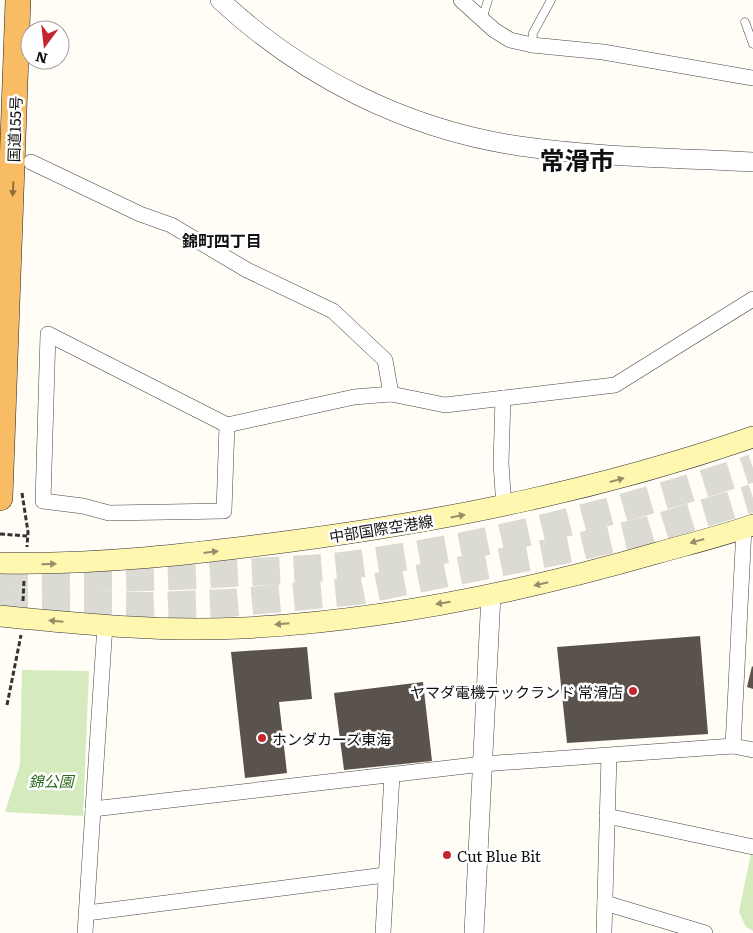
<svg xmlns="http://www.w3.org/2000/svg" width="753" height="933" font-family="Literata,'Noto Sans JP',serif">
<style>
.green{fill:#d5ebbd}
.building{fill:#5a524d}
.lines{fill:none;stroke-linecap:round;stroke-linejoin:round}
.motorway-tunnel{stroke:#dbdad3;stroke-width:28;stroke-dasharray:28 14;stroke-linecap:butt}
.service-casing{stroke:#444;stroke-width:9}
.minor-casing{stroke:#444;stroke-width:16}
.tertiary-casing{stroke:#444;stroke-width:20}
.secondary-casing{stroke:#333;stroke-width:22}
.trunk-casing{stroke:#222;stroke-width:26}
.path{stroke:#333;stroke-width:3;stroke-dasharray:5 2.5;stroke-linecap:butt}
.service{stroke:#fff;stroke-width:8}
.minor{stroke:#fff;stroke-width:15}
.tertiary{stroke:#fff;stroke-width:19}
.secondary{stroke:#fff6b0;stroke-width:21}
.trunk{stroke:#f7bc64;stroke-width:25}
.oneway{fill:#906f3f}
.oneway2{fill:#948f68}
.poi-dot{fill:#c4262e;stroke:#fff;stroke-width:2}
.labels{text-anchor:middle;dominant-baseline:central;stroke-width:5;stroke-linejoin:round;paint-order:stroke}
.street-label{font-size:15px;fill:#111;stroke:#fff}
.poi-label{font-size:15px;fill:#111;stroke:#fff;text-anchor:start}
.park-label{font-size:15px;font-style:italic;fill:#2f6b1f;stroke:#fff}
.neighbourhood-label{font-size:16px;font-weight:bold;fill:#111;stroke:#fff}
.town-label{font-size:25px;font-weight:bold;fill:#111;stroke:#fff}
</style>
<rect width="100%" height="100%" fill="#fffdf5"/>
<g class="green">
<path d="M22,670l67,1 -6,145 -78,-4 15,-47z"/>
<path d="M751,853l2,1v77l-7,-4 -7,-15z"/>
</g>
<g class="building">
<path d="M700,636l8,98 -141,9 -10,-96z"/>
<path d="M307,647l5,52 -33,3 8,71 -42,5 -14,-126z"/>
<path d="M752,666l1,1v22l-6,-2z"/>
<path d="M423,682l9,79 -88,9 -10,-77z"/>
</g>
<g class="lines">
<g class="motorway-tunnel">
<path d="M0,577c77,2 154,1 231,-4 37,-2 74,-3 111,-7 140,-18 277,-54 411,-98"/>
<path d="M0,605l153,1 76,-3 128,-12 221,-44 72,-17 103,-32"/>
</g>
<g class="service-casing">
<g id="service">
<path d="M480,17l4,-4 4,-13"/>
<path d="M745,22l8,22"/>
<path d="M532,45l1,-12 18,-33"/>
</g>
</g>
<g class="minor-casing">
<g id="minor">
<path d="M461,0l33,30 16,10 22,5 71,7 150,26"/>
<path d="M31,162l109,52 31,11 76,45 86,41 52,49 6,34"/>
<path d="M503,398l-2,65 3,44"/>
<path d="M227,425l-3,86 -115,2 -26,-7 -40,-5 5,-167 179,91 127,-28 37,-3 54,11 170,-20 138,-86"/>
<path d="M733,746l11,-218"/>
<path d="M93,809l390,-45 250,-18 20,4"/>
<path d="M607,816l146,31"/>
<path d="M605,903l100,30"/>
<path d="M87,913l298,-38"/>
<path d="M85,933l20,-308"/>
<path d="M383,933l9,-158"/>
<path d="M604,933l5,-177"/>
</g>
</g>
<g class="tertiary-casing">
<g id="tertiary">
<path d="M220,0c83,77 186,129 299,146 77,11 156,12 234,16"/>
<path d="M474,933l17,-338"/>
</g>
</g>
<g class="secondary-casing">
<g id="secondary">
<path d="M0,563c98,2 194,-9 292,-22 158,-21 310,-52 461,-104"/>
<path d="M0,616c80,8 161,16 242,12 140,-7 280,-36 415,-75 32,-9 65,-17 96,-28"/>
</g>
</g>
<g class="trunk-casing">
<path id="trunk" d="M0,498l18,-498"/>
</g>
<g class="path">
<path d="M22,493l6,39 -1,15"/>
<path d="M0,534l27,2"/>
<path d="M23,601l1,-21"/>
<path d="M7,705l14,-70"/>
</g>
<use href="#service" class="service"/>
<use href="#minor" class="minor"/>
<use href="#tertiary" class="tertiary"/>
<use href="#secondary" class="secondary"/>
<use href="#trunk" class="trunk"/>
</g>
<defs><path id="oneway-solid" d="M-6-.8H1V-3.2L6.5 0L1 3.2V.8H-6Z" transform="scale(1.25)"/></defs>
<use class="oneway" href="#oneway-solid" transform="translate(13 189) rotate(93)"/>
<g class="oneway2">
<use href="#oneway-solid" transform="translate(617 480) rotate(-16)"/>
<use href="#oneway-solid" transform="translate(458 516) rotate(-11)"/>
<use href="#oneway-solid" transform="translate(697 541) rotate(164)"/>
<use href="#oneway-solid" transform="translate(211 552) rotate(-7)"/>
<use href="#oneway-solid" transform="translate(49 564) rotate(-1)"/>
<use href="#oneway-solid" transform="translate(541 584) rotate(167)"/>
<use href="#oneway-solid" transform="translate(443 603) rotate(171)"/>
<use href="#oneway-solid" transform="translate(56 621) rotate(-175)"/>
<use href="#oneway-solid" transform="translate(282 624) rotate(175)"/>
</g>
<g class="poi-dot">
<circle cx="633" cy="691" r="5"/>
<circle cx="262" cy="738" r="5"/>
<circle cx="447" cy="855" r="5"/>
</g>
<g class="labels">
<g class="street-label">
<text transform="translate(14 129) rotate(-88)">国道155号</text>
<text transform="translate(381 528) rotate(-9)">中部国際空港線</text>
</g>
<g class="poi-label">
<text x="623" y="691" text-anchor="end">ヤマダ電機テックランド 常滑店</text>
<text x="272" y="738">ホンダカーズ東海</text>
<text x="457" y="855">Cut Blue Bit</text>
</g>
<g class="park-label">
<text x="51" y="780">錦公園</text>
</g>
<g class="neighbourhood-label">
<text x="222" y="240">錦町四丁目</text>
</g>
<g class="town-label">
<text x="577" y="159">常滑市</text>
</g>
</g>
<g transform="translate(45 45) rotate(195)"><circle r="24" fill="#ffffff" stroke="#a0a0a0"/>
<path d="M0-4L9 19L0 12L-9 19Z" fill="#c4262e"/>
<text y="-8" font-size="14" font-weight="bold" text-anchor="middle" fill="#111111">N</text>
</g>
</svg>
